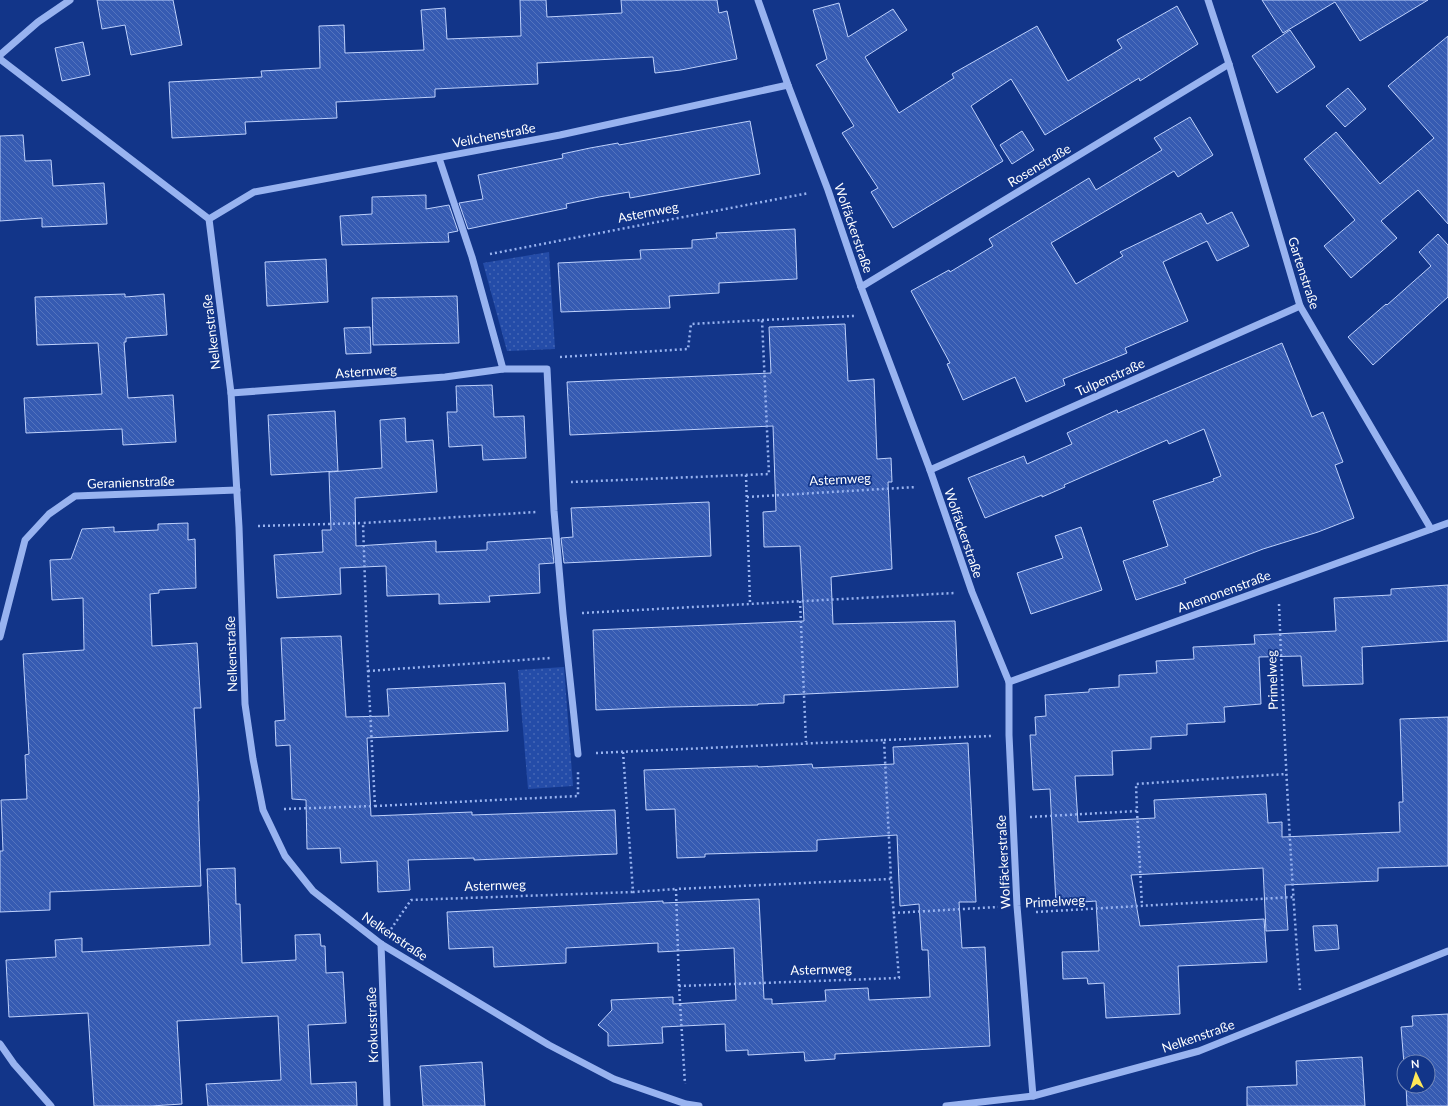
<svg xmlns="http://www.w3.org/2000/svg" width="1448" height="1106" font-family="Lato,sans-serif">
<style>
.park{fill:url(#park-dots)}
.building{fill:url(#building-back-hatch);stroke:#bed1fc}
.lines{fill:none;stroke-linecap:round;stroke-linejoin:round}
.path{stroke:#98b3f0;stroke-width:2.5;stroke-dasharray:2 3;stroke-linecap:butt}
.minor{stroke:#98b3f0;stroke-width:7}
.labels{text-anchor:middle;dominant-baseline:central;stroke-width:3.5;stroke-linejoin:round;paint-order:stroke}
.street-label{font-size:13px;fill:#fff;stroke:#123589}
</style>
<defs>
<pattern id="park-dots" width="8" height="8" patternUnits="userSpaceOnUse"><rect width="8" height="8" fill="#244ca8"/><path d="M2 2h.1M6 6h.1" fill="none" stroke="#4567b5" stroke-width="1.8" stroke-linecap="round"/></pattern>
<pattern id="building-back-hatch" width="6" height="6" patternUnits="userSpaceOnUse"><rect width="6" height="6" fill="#365bb2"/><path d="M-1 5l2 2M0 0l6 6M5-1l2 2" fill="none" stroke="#5474be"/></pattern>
</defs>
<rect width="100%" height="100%" fill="#123589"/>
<g class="park">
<path d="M549,252l6,97 -48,2 -24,-88z"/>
<path d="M564,667l9,119 -45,3 -10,-119z"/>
</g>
<g class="building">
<path d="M97,0h76l9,45 -51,10 -6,-30 -23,4z"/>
<path d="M520,0h26l1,17 75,-4 -1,-13h96l2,13 8,-2 10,48 -56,11 -26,3 -2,-16 -116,6 1,21 -103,5v8l-99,5 1,16 -92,4 1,12 -74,4 -3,-56 93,-5 -1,-6 59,-3 -1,-42 25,-1 1,28 79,-3 -3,-40 24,-2 2,31 74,-3z"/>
<path d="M1262,0h166l-68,41 -25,-39 -52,31z"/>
<path d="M839,3l9,34 45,-28 14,21 -42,27 34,56 55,-35 -2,-4 85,-48 31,55 54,-33 -5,-8 60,-34 21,38 -58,37 -1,-3 -94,57 -34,-56 -40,27 32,55 -110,67 -22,-36 7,-4 -36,-55 12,-7 -38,-61 11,-6 -14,-49z"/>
<path d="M1290,30l25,37 -38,26 -25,-37z"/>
<path d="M1448,36v188l-30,-34 -37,31 16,17 -46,40 -27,-32 31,-26 -51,-61 32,-27 44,52 54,-46 -46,-52z"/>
<path d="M83,42l7,33 -28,6 -7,-33z"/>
<path d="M1348,88l18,21 -21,18 -19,-21z"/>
<path d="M1190,117l23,38 -35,22 -4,-6 -123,72 25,41 47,-28 -3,-4 81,-39 6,11 25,-12 17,34 -32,15 -10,-20 -44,21 25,59 -63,27 2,5 -64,26 2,6 -39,17 -11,-25 -52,23 -16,-36 3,-1 -39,-72 38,-21 1,2 43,-26 -4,-7 100,-61 7,12 66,-40 -8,-12z"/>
<path d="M750,121l10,53 -130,24 -1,-6 -30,5 -33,7 1,4 -99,21 -9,-26 24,-4 -5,-24 85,-17 -1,-4 28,-6 28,-5 1,2z"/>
<path d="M1022,131l12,19 -22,14 -12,-19z"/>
<path d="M23,135l2,26 26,-1 2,26 51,-3 3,41 -65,3v-9l-42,3v-85z"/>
<path d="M426,195v14l23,-4 9,26 -10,2 1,9 -107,3 -2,-29 32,-2v-17z"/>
<path d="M795,229l2,50 -78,4v10l-50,3 1,12 -109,4 -3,-49 83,-4 -1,-9 52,-2v-8l25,-2 -1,-5z"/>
<path d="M1438,234l10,11v52l-75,68 -25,-28 38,-33 1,1 44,-39 -12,-14z"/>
<path d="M326,259l2,43 -61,4 -2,-44z"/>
<path d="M125,294v3l39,-3 3,41 -41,3v4h-2l4,56 45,-3 3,47 -53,3 -1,-16 -96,4 -2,-35 78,-4 -4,-51 -61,2 -2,-48z"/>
<path d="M457,296l2,47 -86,2 -1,-47z"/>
<path d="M845,324l3,57 26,-2 3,80 14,-1 1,24h-4l4,87 -61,8 2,47 122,-3 3,66 -174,8v8l-26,1v1l-87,2 -75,3 -3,-80 211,-9 -4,-75 -36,1 -1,-35 13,-1 -3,-85 -203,9 -3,-53 204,-9 -2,-46z"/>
<path d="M370,327l1,26 -25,1 -2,-26z"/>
<path d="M1282,343l30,74 11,-5 20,50 -8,3 19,53 -36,14 -55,17 -79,30 2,4 -50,17 -13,-39 45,-15 -15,-45 61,-20 -1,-2 8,-3 -17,-47 -35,15 -2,-4 -103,45 1,2 -23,10v-2l-57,23 -17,-40 56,-22 3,8 45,-20 -5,-11 50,-23 1,3z"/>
<path d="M492,385l2,32 30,-1 2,42 -43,2 -1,-15 -33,2 -2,-35h10l-1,-26z"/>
<path d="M335,411l3,60 -67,4 -3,-60z"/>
<path d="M405,418l1,24 27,-2 4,52 -82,6 1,48 80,-5v11l51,-2v-8l64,-4 3,25 -15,1 1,29 -51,3 1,6 -51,2v-10l-52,2 -1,-30 -46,2 1,26 -64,4 -3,-43 49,-3 -1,-22h9l-2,-58 53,-4 -2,-48z"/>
<path d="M709,502l2,54 -147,7 -3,-25 12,-1 -2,-29z"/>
<path d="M188,523v17l7,-1 1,49 -37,2v3l-9,1 2,52 45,-3 4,65h-7l5,93h-1l3,85 -151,6v18l-50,2v-61h3l-2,-51 26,-1 -2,-44 4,-1 -6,-100 61,-4 -1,-52 -31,2 -2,-40 21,-1 11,-30 32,-2v5l44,-2v-6z"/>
<path d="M1081,527l21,63 -71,24 -14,-41 46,-15 -8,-22z"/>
<path d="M1448,585v56l-86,6 1,37 -60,2 -2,-30 -42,1 2,47 -37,3 1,15 -38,2v11l-36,2v12l-39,2 1,24 -38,1 3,46 77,-4 -1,-18 112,-6 2,29 14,-1v15l118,-5 -1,-30h4l-3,-83 48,-2v149l-70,2v13l-93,4 3,45 -22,1 -3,-63 -132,7 9,51 124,-7 3,43 -89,4 2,48 -74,4 -2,-35 -16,1 -1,-6 -24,1 -1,-27 37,-1 -3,-50 -40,3 -6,-115 -17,1 -3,-55h6l-1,-18 11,-1 -1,-21 44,-3v-3l30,-2v-12l38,-2 -1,-12 38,-2 -1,-12 62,-3 -1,-9 82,-4 -2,-33 57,-3v-6z"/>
<path d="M341,636l5,81 43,-1 -2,-27 118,-6 3,48 -141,7 4,78 101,-4v3l143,-5 2,44 -143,6v-2l-66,2 2,30 -32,2 -1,-31 -36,2 -1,-15 -33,1 -1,-49 -14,-1 -2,-54 -14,1 -1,-25 10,-1 -4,-82z"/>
<path d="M968,743l8,159h-17l3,46 23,-1 5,99 -155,8v5l-30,2 -1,-9 -56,3v-5l-22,1 -1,-27 -63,3 1,16 -55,3v-13l-10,-8 14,-15 -1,-10 62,-3v7l63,-4 -2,-52 -76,4v-9l-92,5v15l-72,4 -1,-20 -44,2 -2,-37 216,-11v2l96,-4 5,100h8v5l54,-3 -1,-11 43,-2 1,12 61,-3 -2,-47h-6l-3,-46 -19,2 -3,-71 -80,5v11l-112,3v3l-28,1 -2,-49 -29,1 -2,-40 114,-4v1l54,-3 1,4 81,-4 -1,-17z"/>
<path d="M235,868l1,36h4l2,59 54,-3 -1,-25 25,-1 1,12h4l1,27 17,-1 3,51 -38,2 3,59 45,-2 1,24h-149l-2,-22 75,-4 -3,-64 -101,5 5,83 -31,2h-57l-6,-93 -79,4 -3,-57 50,-3 -1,-17 27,-2v14l128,-7 -3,-76z"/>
<path d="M1337,925l2,24 -24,2 -2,-25z"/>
<path d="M1448,1014v92h-41l-1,-20h22v-24h-24v2l-3,-37 12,-1 -1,-10z"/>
<path d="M1362,1057l3,49h-118v-19l50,-2 -1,-24z"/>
<path d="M482,1062l3,44h-62l-3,-40z"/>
</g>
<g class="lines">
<g class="path">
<path d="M490,254l319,-61"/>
<path d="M762,320l92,-4"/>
<path d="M560,357l128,-8 3,-25 71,-4 7,154 -198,8"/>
<path d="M746,475l4,128"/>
<path d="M747,497l169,-10"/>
<path d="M258,526l105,-3"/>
<path d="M800,601l6,141"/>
<path d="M1279,604c5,129 11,257 21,386"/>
<path d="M582,613l372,-20"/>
<path d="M368,671l182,-13"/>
<path d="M884,740l107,-4"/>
<path d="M623,752l10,140 43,-3"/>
<path d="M596,753l288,-13 7,139 8,99 -220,8 6,98"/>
<path d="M375,806l203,-10v-25"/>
<path d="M284,809l91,-3 -7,-135 -5,-148 173,-11"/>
<path d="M1137,811l5,95"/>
<path d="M1030,817l107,-6 -1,-27 150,-10"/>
<path d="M1036,912l257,-15"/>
<path d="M893,913l105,-6"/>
<path d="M391,929l20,-29 222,-8"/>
<path d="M679,986l-3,-97 215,-10"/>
</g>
<g class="minor">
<path d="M758,0l30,85 40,105 33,97 69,183 42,122 37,90v53l8,171 16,190"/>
<path d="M1208,0l21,64 71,242 131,223"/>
<path d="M0,55l38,-33 32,-22"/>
<path d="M0,59l209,160 22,174 8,134 6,177 8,55 10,51 22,46 28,35 68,53 168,101 65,34 72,25 13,2"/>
<path d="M439,158l33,99 31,112"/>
<path d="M209,219l45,-27 306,-57 228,-50"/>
<path d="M861,287l368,-223"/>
<path d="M231,393l214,-16 58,-8h44l7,142 9,103 15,140"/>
<path d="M930,470l370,-164"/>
<path d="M0,637l25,-97 24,-26 26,-18 162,-6"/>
<path d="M1009,682l439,-159"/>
<path d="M381,944l6,162"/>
<path d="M0,1044l14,20 37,42"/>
<path d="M946,1106l87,-10 166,-45 249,-100"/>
</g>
</g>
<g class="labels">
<g class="street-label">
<text transform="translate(494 135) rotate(-11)">Veilchenstraße</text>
<text transform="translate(1039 165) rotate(-31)">Rosenstraße</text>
<text transform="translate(648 212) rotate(-11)">Asternweg</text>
<text transform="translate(854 228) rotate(71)">Wolfäckerstraße</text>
<text transform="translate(1304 273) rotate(72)">Gartenstraße</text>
<text transform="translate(211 332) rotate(-97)">Nelkenstraße</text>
<text transform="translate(366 371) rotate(-4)">Asternweg</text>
<text transform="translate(1110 377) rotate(-24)">Tulpenstraße</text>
<text transform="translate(840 479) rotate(-3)">Asternweg</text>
<text transform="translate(131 482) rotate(-2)">Geranienstraße</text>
<text transform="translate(964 533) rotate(71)">Wolfäckerstraße</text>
<text transform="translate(1224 591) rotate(-20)">Anemonenstraße</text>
<text transform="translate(231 654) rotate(-92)">Nelkenstraße</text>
<text transform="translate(1272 680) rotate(-92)">Primelweg</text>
<text transform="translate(1003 862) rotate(-93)">Wolfäckerstraße</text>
<text transform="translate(495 885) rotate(-2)">Asternweg</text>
<text transform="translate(1055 901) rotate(-3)">Primelweg</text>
<text transform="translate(395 936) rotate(34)">Nelkenstraße</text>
<text transform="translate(821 969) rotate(-2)">Asternweg</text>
<text transform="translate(372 1025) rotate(-92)">Krokusstraße</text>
<text transform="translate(1198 1036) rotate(-19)">Nelkenstraße</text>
</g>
</g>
<g transform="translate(1416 1074) rotate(356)"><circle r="19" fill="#123589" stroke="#7186b8"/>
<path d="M0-3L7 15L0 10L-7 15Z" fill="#ffe757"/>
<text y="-6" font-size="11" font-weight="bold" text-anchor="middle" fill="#ffffff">N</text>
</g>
</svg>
